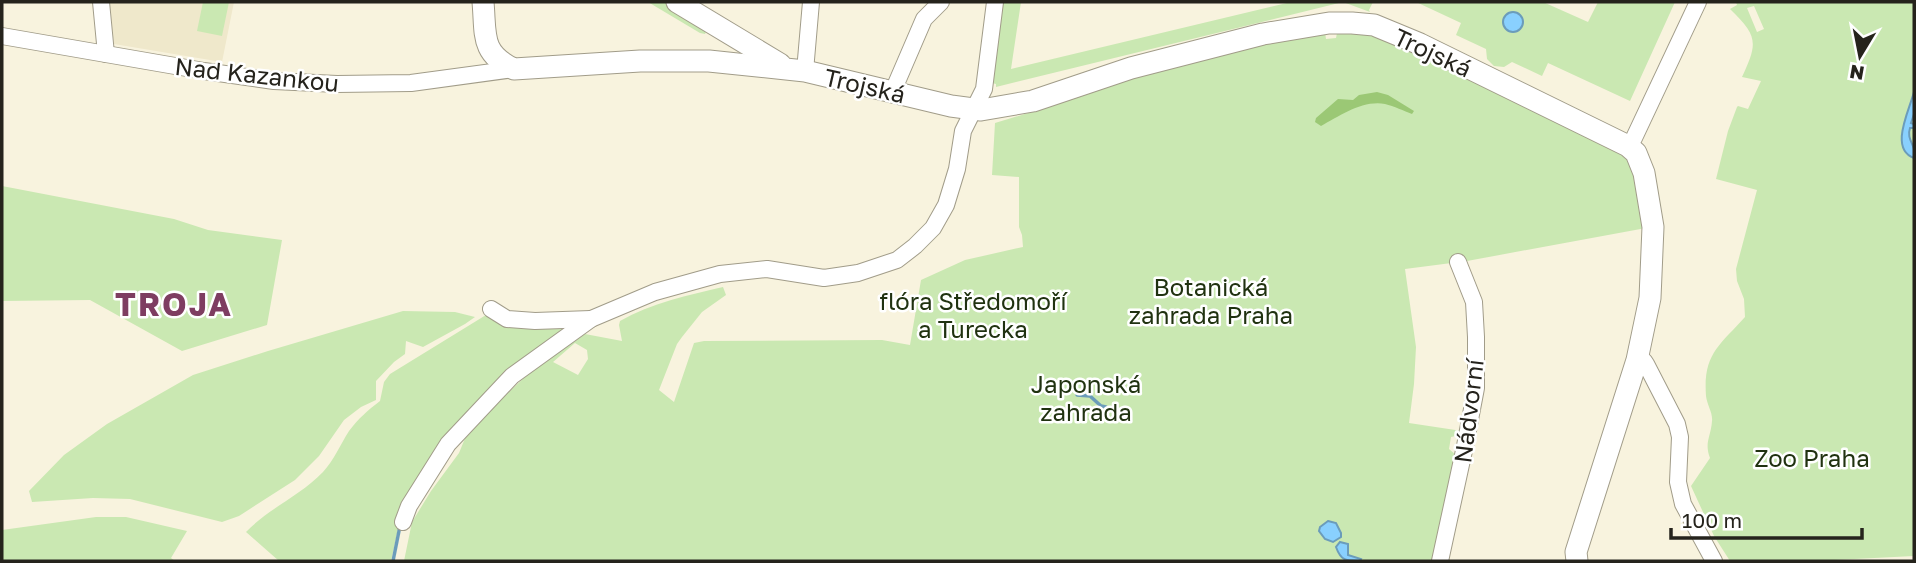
<svg xmlns="http://www.w3.org/2000/svg" width="1916" height="563" font-family="'Golos Text',sans-serif">
<style>
.built{fill:#efe8cb}
.green{fill:#cae8b2;fill-rule:evenodd}
.forest{fill:#9bc875}
.water{fill:#89d0fe;stroke:#6b9cba;stroke-width:2}
.lines{fill:none;stroke-linecap:round;stroke-linejoin:round}
.stream{stroke:#6b9cba;stroke-width:3.5}
.street-casing{stroke:#a19c89;stroke-width:18}
.secondary-casing{stroke:#a19c89;stroke-width:23}
.street{stroke:#fff;stroke-width:16}
.secondary{stroke:#fff;stroke-width:21}
.labels{text-anchor:middle;dominant-baseline:central;stroke-width:5;stroke-linejoin:round;paint-order:stroke}
.street-label{font-size:24px;fill:#25231c;stroke:#fff}
.park-label{font-size:24px;fill:#203210;stroke:#fff}
.district-label{font-size:32px;font-weight:bold;letter-spacing:2px;fill:#7e3d61;stroke:#fff}
</style>
<rect width="100%" height="100%" fill="#f8f3de"/>
<path class="built" d="M108,2h126l-12,60 -108,-18z"/>
<g class="green">
<path d="M203,2h26l-7,34 -25,-5z"/>
<path d="M648,2h18l42,25 -3,7 -5,-1z"/>
<path d="M1001,2h20l-10,67 280,-67h82l-4,8 1,2 -27,-10 -347,85v-3l-4,-1z"/>
<path d="M1416,2h127l45,20 10,-20h77l-45,99 -82,-38 -6,13 -30,-14 -8,5 -10,-1 -7,-7 -1,-10 -30,-14 5,-12z"/>
<path d="M1736,2h178v554l-99,5h-85l-16,-25 -23,-50 19,-28c-6,-16 1,-21 2,-37 1,-8 -5,-16 -6,-25 -3,-42 13,-50 39,-79l-1,-18 -7,-18 -1,-12 21,-79 -41,-11 12,-48 9,-24 1,-1 10,3 13,-28 -19,-4c16,-34 16,-41 -12,-68l7,-4zM1754,6l10,23 -7,3 -10,-24z"/>
<path d="M1358,30l57,20 209,105 15,26 7,47 -179,33 -62,8 11,78 -2,37 -5,39 53,8 -1,4 -10,2 -2,12 7,6 -23,106h-1029l8,-39 19,-31 28,-38 9,-22 61,-58 56,-39 37,7 -3,-16 1,-4c31,-18 69,-26 103,-34l3,8 -24,17 -20,25 -5,7 -18,46 15,12 20,-59 10,-2 178,-1 28,5 11,-65 44,-20 58,-13 -1,-12 -3,-8v-50l-27,-2 3,-52 56,-17 45,-18 98,-30 131,-26 1,7 10,-1 1,-5zM575,343l12,7 1,9 -10,16 -25,-13z"/>
<path d="M2,186l172,33 34,11 74,10 -15,85 -85,26 -92,-51 -88,1z"/>
<path d="M403,311l52,1 20,5 -10,7 -42,23 -17,-6 -1,13 -11,8 -18,19v19l-15,7 -17,13 -25,36 -24,24 -56,36 -17,6 -92,-23 -37,-1 -61,4 -3,-11 35,-36 43,-31 86,-49 75,-24z"/>
<path d="M486,315l15,9 65,3 -62,45 -61,73 -40,61 -12,55h-112l-33,-29c23,-24 54,-36 77,-60 11,-12 17,-27 26,-41 9,-12 19,-21 31,-30l4,-19 6,-8z"/>
<path d="M96,517h30l61,14 -16,27 4,3h-173v-31z"/>
</g>
<path class="forest" d="M1377,92l11,3 26,16 -2,3c-8,-3 -18,-8 -27,-10 -23,-4 -45,12 -64,22l-6,-4 1,-4 22,-19 15,1 6,-5z"/>
<g class="water">
<circle cx="1513" cy="22" r="10"/>
<path d="M1914,92v22l-3,9 3,1v4h-4c-3,9 2,14 4,21 1,3 0,6 0,9 -25,-9 -5,-47 0,-66z"/>
<path d="M1328,521l8,2 5,10v4l-8,5 -8,-3 -6,-8 1,-4z"/>
<path d="M1340,542l8,2v11l13,4 -1,2c-14,0 -19,0 -24,-14z"/>
</g>
<g class="lines">
<g class="stream">
<path d="M1077,395l13,1 11,10 5,1"/>
<path d="M393,561l7,-35"/>
</g>
<g class="street-casing">
<g id="street">
<path d="M101,2l5,52"/>
<path d="M2,36l202,35 70,10 63,3 74,-1 103,-14"/>
<path d="M805,71l6,-69"/>
<path d="M893,91l31,-72 17,-17"/>
<path d="M1628,146l6,-8 64,-136"/>
<path d="M491,309l16,10 28,2 56,-2"/>
<path d="M1637,360l7,1 2,3 31,60 3,13 -2,45 5,22 31,57"/>
<path d="M403,522l6,-16 39,-62 64,-68 79,-57 64,-27 65,-18 47,-5 57,9 34,-5 39,-13 18,-14 18,-18 13,-23 11,-36 6,-38 21,-42 11,-87"/>
<path d="M1440,561l25,-115 11,-58v-51l-2,-35 -16,-40"/>
</g>
</g>
<g class="secondary-casing">
<g id="secondary">
<path d="M483,2c3,32 -3,51 31,67l126,-8h69l96,10 146,35 30,4 52,-9 98,-33 132,-34 66,-11h23l22,2 46,19 208,102 8,7 8,20 9,54 -3,71 -13,62 -61,192 1,9"/>
<path d="M677,2l103,62"/>
</g>
</g>
<use href="#street" class="street"/>
<use href="#secondary" class="secondary"/>
</g>
<g class="labels">
<g class="street-label">
<text transform="translate(1433 52) rotate(25)">Trojská</text>
<text transform="translate(257 74) rotate(6)">Nad Kazankou</text>
<text transform="translate(865 85) rotate(13)">Trojská</text>
<text transform="translate(1468 411) rotate(-83)">Nádvorní</text>
</g>
<g class="park-label">
<text x="1211" y="286">Botanická<tspan x="1211" dy="28">zahrada Praha</tspan></text>
<text x="973" y="300">flóra Středomoří<tspan x="973" dy="28">a Turecka</tspan></text>
<text x="1086" y="383">Japonská<tspan x="1086" dy="28">zahrada</tspan></text>
<text x="1812" y="457">Zoo Praha</text>
</g>
<g class="district-label">
<text x="174" y="304">TROJA</text>
</g>
</g>
<rect width="1916" height="563" fill="none" stroke="#25231c" stroke-width="7"/>
<g transform="translate(1860 56) rotate(190)" stroke="#ffffff" stroke-width="5" paint-order="stroke">
<path d="M0-5L12 26L0 18L-12 26Z" fill="#25231c"/>
<text y="-10" font-size="19" font-weight="bold" text-anchor="middle" fill="#25231c">N</text>
</g>
<path d="M1671 528v10h191v-10" fill="none" stroke="#25231c" stroke-width="3.5"/>
<text x="1682" y="528" font-size="21" fill="#25231c" stroke="#ffffff" stroke-width="5" paint-order="stroke">100 m</text>
</svg>
